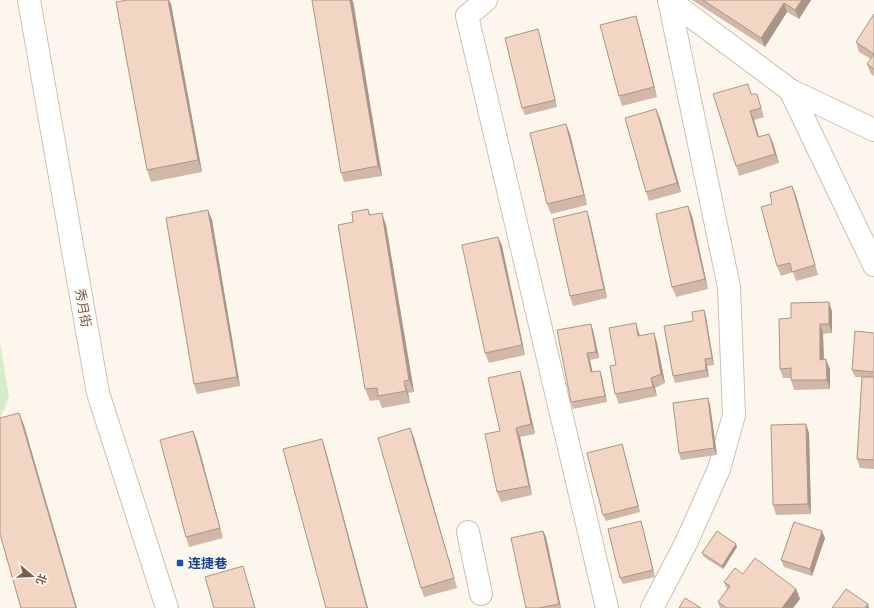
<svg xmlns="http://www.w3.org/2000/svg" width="874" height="608" font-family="'Asap Condensed','Noto Sans SC',sans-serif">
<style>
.green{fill:#d8ecc9}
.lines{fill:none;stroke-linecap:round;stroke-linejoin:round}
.minor-casing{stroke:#d1beb0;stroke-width:24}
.minor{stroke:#fff;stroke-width:22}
.wall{fill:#d1b7a8}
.shaded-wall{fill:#aa9588}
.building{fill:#f3d5c3;stroke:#aa9588}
.transit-dot{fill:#1a4fb4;stroke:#fffaf3;stroke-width:1.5}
.labels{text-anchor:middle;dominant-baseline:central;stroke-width:3;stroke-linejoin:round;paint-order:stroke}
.street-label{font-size:13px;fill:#7a5c4d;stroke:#fffaf3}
.transit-label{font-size:13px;font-weight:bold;fill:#164399;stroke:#fffaf3;text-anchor:start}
</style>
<rect width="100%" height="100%" fill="#fdf6ec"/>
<path class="green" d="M0,342l9,55 -9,22z"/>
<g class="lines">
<g class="minor-casing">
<g id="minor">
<path d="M29,0l69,393 69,215"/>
<path d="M486,0l-19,16 140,592"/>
<path d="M669,0l121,90 84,40"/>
<path d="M790,90l84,175"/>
<path d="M468,532l13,62"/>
<path d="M652,608l34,-65 33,-74 15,-54 -5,-128 -60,-287"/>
</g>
</g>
<use href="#minor" class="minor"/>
</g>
<g class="wall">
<path d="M692,0h119l-12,19 -12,-7 -22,35z"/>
<path d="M353,1l29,175 -38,6 -3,-9z"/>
<path d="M171,4l31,168 -51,10 -4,-12z"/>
<path d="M874,14v62l-3,-2 -4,-10 4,-5 -12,-7 -3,-10z"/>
<path d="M639,26l18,71 -35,9 -3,-10z"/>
<path d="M540,36l17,71 -32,8 -3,-7z"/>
<path d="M752,94h5l7,23 -10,3 5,17 14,6 6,20 -40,13 -3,-10z"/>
<path d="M660,118l21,74 -32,9 -3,-9z"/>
<path d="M566,124l4,10 17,71 -36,9 -4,-10z"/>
<path d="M792,186l4,10 22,79 -22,6 -3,-9 -12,4 -4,-10 -5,-62z"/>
<path d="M368,209l2,6 16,10 28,167 -6,1 2,10 -28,5 -3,-8 -9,1 -5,-12 -12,-167z"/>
<path d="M208,210l4,10 28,166 -43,8 -3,-10z"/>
<path d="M692,216l16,73 -32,8 -4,-10z"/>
<path d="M590,221l17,77 -34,8 -3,-10z"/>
<path d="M498,237l4,9 23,109 -36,8 -4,-10z"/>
<path d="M829,302l3,10v21l-9,1 1,25 6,10v20l-36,1 -3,-10v-2h-8l-3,-9z"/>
<path d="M704,310l2,7 8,48 -7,1 2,11 -34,6 -2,-7 20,-55z"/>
<path d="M593,330l6,28 -9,2 2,12 8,-1 2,7 5,24 -34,7 -2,-7z"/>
<path d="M639,333l1,3 14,-3 3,10 8,40 -10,5 2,8 -38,8 -4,-10 1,-29z"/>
<path d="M874,333v136l-14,-1 -3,-9 5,-82h-7l-3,-7z"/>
<path d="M523,381l12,53 -15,3 12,58 -31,7 -4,-10 3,-61z"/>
<path d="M708,398l2,7 7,50 -36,5 -2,-7z"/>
<path d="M806,424l3,9 2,81 -35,1 -3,-10z"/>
<path d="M410,428l4,10 43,150 -33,9 -3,-9z"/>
<path d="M193,431l4,10 26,97 -34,9 -3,-10z"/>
<path d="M622,444l2,7 16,61 -34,9 -3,-6z"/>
<path d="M641,521l2,7 12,49 -32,7 -3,-6z"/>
<path d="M543,531l3,6 15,71h-35z"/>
<path d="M825,538l-13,38 -28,-9 -3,-7z"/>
<path d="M737,547l-14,22 -19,-12 -2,-4z"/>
<path d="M743,574l53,15 4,10 -7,9h-73l-2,-6 9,-13 -3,-7z"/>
</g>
<g class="shaded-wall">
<path d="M168,0h1l2,4 31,168 -4,-12z"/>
<path d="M350,0h2l1,1 29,175 -4,-10z"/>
<path d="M802,0h9l-12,19 -4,-9z"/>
<path d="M784,3l3,9 -22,35 -4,-9z"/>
<path d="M636,16l3,10 18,71 -3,-10z"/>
<path d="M538,29l2,7 17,71 -2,-7z"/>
<path d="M656,109l4,9 21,74 -4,-9z"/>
<path d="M750,111l4,9 8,27 -4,-10z"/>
<path d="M566,124l4,10 17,71 -3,-10z"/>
<path d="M769,134l4,9 6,20 -4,-9z"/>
<path d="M792,186l4,10 22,79 -3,-10z"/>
<path d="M688,206l4,10 16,73 -3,-10z"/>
<path d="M208,210l4,10 28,166 -3,-9z"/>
<path d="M587,211l3,10 17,77 -3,-9z"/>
<path d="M382,213l4,12 28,167 -5,-12z"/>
<path d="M498,237l4,9 23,109 -3,-10z"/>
<path d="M829,302l3,10v21l-3,-9z"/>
<path d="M704,310l2,7 8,48 -2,-7z"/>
<path d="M636,323l3,10 3,13 -4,-10z"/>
<path d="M591,324l2,6 6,28 -3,-6z"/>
<path d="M820,324l3,10 1,35 -4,-9z"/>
<path d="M654,333l3,10 8,40 -4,-9z"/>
<path d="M587,353l3,7 4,19 -3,-7z"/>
<path d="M705,359l2,7 2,11 -3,-7z"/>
<path d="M826,359l4,10v20l-3,-9z"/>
<path d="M520,371l3,10 12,53 -4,-10z"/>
<path d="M600,371l2,7 5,24 -2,-6z"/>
<path d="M651,378l4,10 2,8 -4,-9z"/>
<path d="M404,381l4,12 2,10 -4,-12z"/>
<path d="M708,398l2,7 7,50 -3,-7z"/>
<path d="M19,413l5,12 53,183h-1z"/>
<path d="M806,424l3,9 2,81 -3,-10z"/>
<path d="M410,428l4,10 43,150 -3,-10z"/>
<path d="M516,428l4,9 12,58 -3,-9z"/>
<path d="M193,431l4,10 26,97 -3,-10z"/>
<path d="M322,439l4,12 42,157h-1z"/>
<path d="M622,444l2,7 16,61 -2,-6z"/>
<path d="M641,521l2,7 12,49 -2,-7z"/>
<path d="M543,531l3,6 15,71 -2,-4z"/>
<path d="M822,531l3,7 -13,38 -2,-7z"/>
<path d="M736,544l1,3 -14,22 -1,-3z"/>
<path d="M796,589l4,10 -7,9h-11z"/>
<path d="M868,604l1,4h-4z"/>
</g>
<g class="building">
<path d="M127,0h41l30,160 -51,10 -31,-168z"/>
<path d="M312,0h38l28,166 -37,7z"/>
<path d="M703,0h99l-7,10 -11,-7 -23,35z"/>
<path d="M874,14v55l-7,-5 7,-10 -18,-12z"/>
<path d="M636,16l18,71 -35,9 -19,-71z"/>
<path d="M538,29l17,71 -33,8 -17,-70z"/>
<path d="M748,84l3,10h6l4,14 -11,3 8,26 11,-3 6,20 -39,12 -23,-72z"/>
<path d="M656,109l21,74 -31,9 -21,-74z"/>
<path d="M566,124l18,71 -37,9 -17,-71z"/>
<path d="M792,186l23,79 -23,7 -2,-9 -13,3 -16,-59 11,-3 -2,-11z"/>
<path d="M688,206l17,73 -33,8 -16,-73z"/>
<path d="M368,209l1,6 13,-2 27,167 -5,1 2,10 -28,5 -1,-8 -12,1 -27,-164 15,-3 -1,-10z"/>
<path d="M208,210l29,167 -43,7 -28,-166z"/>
<path d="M587,211l17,78 -34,7 -17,-77z"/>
<path d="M498,237l24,108 -37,8 -23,-108z"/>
<path d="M829,302v22h-9v36l6,-1 1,21h-36v-12l-11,1 -1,-50 12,-1v-15z"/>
<path d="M704,310l8,48 -7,1 1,11 -33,6 -9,-50 29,-5 -1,-9z"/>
<path d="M636,323l2,13 16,-3 7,41 -10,4 2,9 -38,7 -5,-28 6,-1 -7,-37z"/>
<path d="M591,324l5,28 -9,1 4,19 9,-1 5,25 -34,6 -14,-72z"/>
<path d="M855,331l19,2v39l-22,-2z"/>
<path d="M520,371l11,53 -15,4 13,58 -32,6 -12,-58 15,-3 -12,-53z"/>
<path d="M862,377h12v83l-17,-1z"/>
<path d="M708,398l6,50 -35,5 -6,-50z"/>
<path d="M19,413l57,195h-55l-21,-74v-116z"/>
<path d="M806,424l2,80 -35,1 -2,-80z"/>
<path d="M410,428l44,150 -33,10 -43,-150z"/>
<path d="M193,431l27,97 -34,9 -26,-97z"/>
<path d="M322,439l45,169h-41l-43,-159z"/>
<path d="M622,444l16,62 -35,9 -16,-62z"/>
<path d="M641,521l12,49 -33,8 -12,-49z"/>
<path d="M794,522l28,9 -12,38 -29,-9z"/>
<path d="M543,531l16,73 -20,4h-13l-15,-70z"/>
<path d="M717,531l19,13 -14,22 -20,-13z"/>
<path d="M755,558l41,31 -14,19h-55l-9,-6 12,-16 -6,-4 11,-14 8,6z"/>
<path d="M243,566l12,42h-41l-9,-31z"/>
<path d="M846,589l22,15 -3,4h-33z"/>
<path d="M685,598l16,10h-22z"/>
</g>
<rect class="transit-dot" x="176" y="559" width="8" height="8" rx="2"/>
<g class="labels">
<g class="street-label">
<text transform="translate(83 308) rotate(80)">秀月街</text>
</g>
<g class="transit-label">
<text x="188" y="563">连捷巷</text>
</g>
</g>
<g transform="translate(32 576) rotate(109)" stroke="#fffaf3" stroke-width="3" paint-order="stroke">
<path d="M0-3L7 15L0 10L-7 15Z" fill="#7a5c4d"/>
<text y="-6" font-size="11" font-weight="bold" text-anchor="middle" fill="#7a5c4d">北</text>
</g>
</svg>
